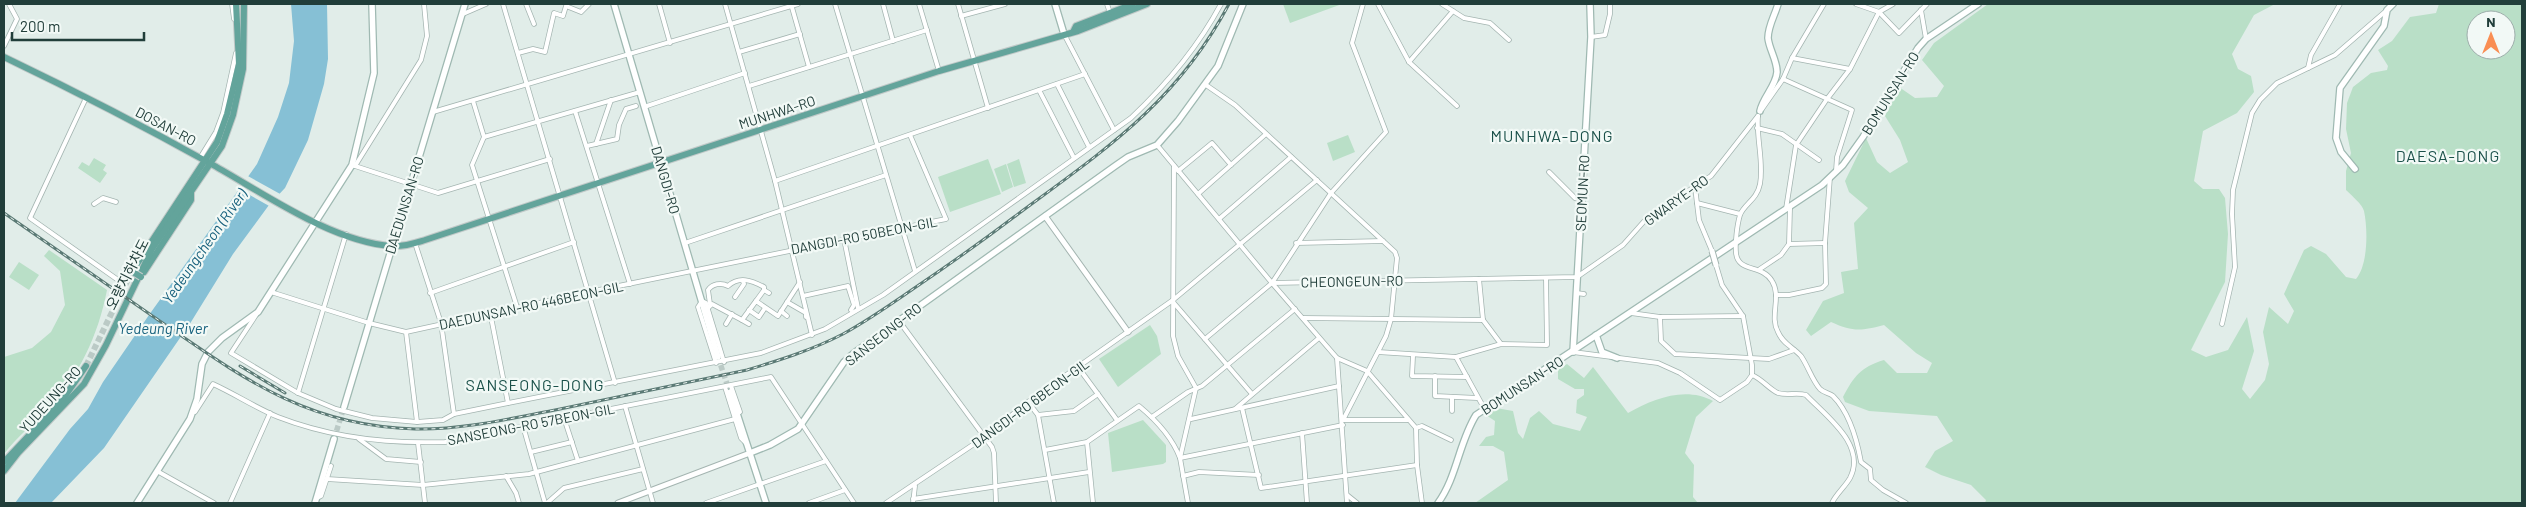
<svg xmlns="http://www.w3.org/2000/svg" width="2526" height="507" font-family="Barlow,'Noto Sans KR',sans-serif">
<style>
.green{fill:#b9dfc7;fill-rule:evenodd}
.water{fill:#86c0d5}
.pier{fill:#e1ede9}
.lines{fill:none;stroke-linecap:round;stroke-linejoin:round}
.secondary-tunnel{stroke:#bbcac6;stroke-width:5.5;stroke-dasharray:5.5 3;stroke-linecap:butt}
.primary-tunnel{stroke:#bbcac6;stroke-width:6;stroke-dasharray:6 3;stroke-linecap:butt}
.minor-casing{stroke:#a4b5b1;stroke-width:5.5}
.tertiary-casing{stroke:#a4b5b1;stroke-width:7}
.secondary-casing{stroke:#9fb9b2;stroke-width:8}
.primary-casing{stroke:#c1c9c8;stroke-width:8}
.minor{stroke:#fff;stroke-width:4}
.tertiary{stroke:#fff;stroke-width:5}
.secondary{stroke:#fff;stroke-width:5.5}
.primary{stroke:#63a49b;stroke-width:6}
.rail-casing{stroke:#5b7a75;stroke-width:3}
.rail{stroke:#f2f9f6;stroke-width:1;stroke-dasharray:4;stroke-linecap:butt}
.tertiary-bridge-casing{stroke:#a4b5b1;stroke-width:7;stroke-linecap:butt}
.primary-bridge-casing{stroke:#c1c9c8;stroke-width:8;stroke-linecap:butt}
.tertiary-bridge{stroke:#fff;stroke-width:5}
.primary-bridge{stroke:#63a49b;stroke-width:6}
.labels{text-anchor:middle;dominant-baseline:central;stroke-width:4.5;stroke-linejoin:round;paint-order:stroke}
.street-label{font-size:14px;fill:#213e3a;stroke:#f2f9f6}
.water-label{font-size:15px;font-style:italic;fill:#17617d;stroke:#f2f9f6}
.quarter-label{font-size:16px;letter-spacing:1px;fill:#1b514a;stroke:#f2f9f6}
</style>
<rect width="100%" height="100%" fill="#e1ede9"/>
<g class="green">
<path d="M1283,4h59l-52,19z"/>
<path d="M1988,4h287l-21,11 -22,39 6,15 13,7 3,16 -17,21 -34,18 -9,50 9,8h16l6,9 3,36 -3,48 -34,68 15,7 22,-7 19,-33 7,34 -12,38 8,10 15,-19 4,-16 -6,-32 6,-25 19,17 6,-13 -10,-17 20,-44 7,-4 15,8 20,23 10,2c12,-14 12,-49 8,-68 -2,-7 -12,-15 -18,-21v-19l5,-18 -5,-24 1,-26 6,-16 18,-14 16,-3 1,-4 -10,-16 14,-9 18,-24 26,-4 3,-9h83v499h-537l1,-3 -15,-15 -30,-10 -16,-8 10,-16 18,-10 -16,-25 -68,-5 -24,-9 -2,-5c11,-21 18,-30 41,-37l13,13h30l5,-10 -16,-10 -32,-28c-23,6 -31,7 -53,-3l-20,14 -5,-6 17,-29 21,-8 -3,-21 17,-3 -4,-46 14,-15 -19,-16 -4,-11 21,-43 11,24 13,11 18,-11 -8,-22 -15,-24 14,-29 16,11 22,-1 7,-11 -22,-26 12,-17zM2476,20h30v30h-30z"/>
<path d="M1348,135l7,17 -22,9 -6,-18z"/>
<path d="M94,158l12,7 -3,5 4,3 -7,10 -22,-15 4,-6 7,4z"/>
<path d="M988,159l13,35 -51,18 -12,-35z"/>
<path d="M1019,159l7,24 -12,4 -7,-23z"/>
<path d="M1006,164l7,23 -11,5 -8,-23z"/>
<path d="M49,250l58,40c-9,46 -28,86 -60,120 -15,15 -30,27 -43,44v-97l28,-9 19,-16 14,-27 -5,-34 -16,-15z"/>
<path d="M19,262l20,13 -10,15 -20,-13z"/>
<path d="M1150,325l7,11 4,18 -43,33 -19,-28z"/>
<path d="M1567,364l17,14 9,-11 35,46c25,-14 57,-27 85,-12l-17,16 -11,36 9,12 -1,32 5,6h-223l33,-23 -4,-28 -11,-6h-14l7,-9 8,-2 1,-14 -9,-6 10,-7 17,3 5,22 5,6 7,-21 9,-7 14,13 27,7 7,-14 -11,-4 1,-13 7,-5v-6h-9l-17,-10v-9z"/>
<path d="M1143,420l23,25v17l-3,2 -51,8 -4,-39z"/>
</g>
<path class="water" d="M291,4h36l1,55 -4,25 -16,56 -23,48 -16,17 -36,49 -42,68 -87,126 -53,55h-36l55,-74 18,-20 15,-27 46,-67 108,-151 21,-47 11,-34 5,-42z"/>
<path class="pier" d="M246,175l36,20 -11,12 -34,-19z"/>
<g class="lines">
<g class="secondary-tunnel">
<path d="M718,357l11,33"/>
<path d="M334,439l10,-32"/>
</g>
<path class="primary-tunnel" d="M86,366l45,-93"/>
<g class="minor-casing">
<g id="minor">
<path d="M232,4l2,15"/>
<path d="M503,4l112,379"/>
<path d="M526,4l8,20"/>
<path d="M659,4l11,39"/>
<path d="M725,4l50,177 37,154"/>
<path d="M791,4l18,63"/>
<path d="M835,4l80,267"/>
<path d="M883,4l10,37"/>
<path d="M919,4l20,67"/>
<path d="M958,4l30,104"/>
<path d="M1107,4l3,9"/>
<path d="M1378,4l31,58 48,44"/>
<path d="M1442,4l22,14 26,5 19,17"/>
<path d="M1856,4l23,8 20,21 28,-29"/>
<path d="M1921,10l5,29"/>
<path d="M463,14l23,-10"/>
<path d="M961,16l44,-12"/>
<path d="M1064,34l50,96"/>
<path d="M1591,37l14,-2 5,-21v-10"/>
<path d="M4,46l13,-27 -8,-15"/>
<path d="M739,52l61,-18"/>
<path d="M518,53l15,-4 12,3 9,-39 9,3 3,-10 15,6 8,-8"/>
<path d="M1792,58l58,11"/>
<path d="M1409,62l44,-51"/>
<path d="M2308,68l3,-13 29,-51"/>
<path d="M1783,79l69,31 -15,47 -1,14"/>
<path d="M1057,84l32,63"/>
<path d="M1206,85l29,20 160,147 2,6 -6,61 -5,17 -43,84h65"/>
<path d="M749,86l178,-56"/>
<path d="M1039,90l35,68"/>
<path d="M86,98l-56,120 88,62"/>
<path d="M473,101l11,36 -12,28 45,142"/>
<path d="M644,107l101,-34"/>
<path d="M1762,109l21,-30 9,-21 32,-54"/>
<path d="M575,111l55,173"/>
<path d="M433,112l365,-108"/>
<path d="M1758,116c-2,22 6,46 2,68 -3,16 -16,20 -20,31 -3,10 -5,28 -4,38 2,20 26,11 36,28 10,16 -3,35 6,51 5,12 15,15 23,24 7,10 11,24 19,33 4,4 10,4 13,7 16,16 24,44 28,66l9,7 1,11 12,10 23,13"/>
<path d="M1757,128l25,6 37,26"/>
<path d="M484,137l156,-45"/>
<path d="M596,144l15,-44"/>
<path d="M1157,145l115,138 305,-6 46,-32 24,-27 64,-42 47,-60"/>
<path d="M587,146l30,-7 2,-14 7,-16 10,-3"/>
<path d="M200,158l16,-26 7,-19 13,-60"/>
<path d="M352,165l86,28 112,-34"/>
<path d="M355,166l66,-106 6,-24 -3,-32"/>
<path d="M1174,166l-1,170 5,20 18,32 -16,70 8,45"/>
<path d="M1178,171l34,-28 19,22"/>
<path d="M1549,172l26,26 7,2"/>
<path d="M775,181l310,-107"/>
<path d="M1695,187l4,33 13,31"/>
<path d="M1198,194l68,-60"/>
<path d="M1697,203l43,11"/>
<path d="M94,204l9,-6 13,4"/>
<path d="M1786,209l10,-64 31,-46 23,-30 29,-57 14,-8"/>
<path d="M1219,219l72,-62"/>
<path d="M844,239l14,69"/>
<path d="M415,243l26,80 13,91"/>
<path d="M685,243l201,-68"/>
<path d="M1296,243l87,-2"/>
<path d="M1789,244l36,-1"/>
<path d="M1760,269l21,-14 8,-11 1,-36"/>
<path d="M1479,279l4,41"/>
<path d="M1272,283l65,75 10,145"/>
<path d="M271,292l98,31 37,9 183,-40 357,-73 -36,-84"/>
<path d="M430,293l144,-51"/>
<path d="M1576,293l8,1"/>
<path d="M1776,295h13l33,-7 4,-4 -1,-41 5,-66"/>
<path d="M803,296l45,-10 6,19 -3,5"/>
<path d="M735,297l9,-13 -1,-3"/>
<path d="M756,301l8,-11 5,3"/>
<path d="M787,302l19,11v4"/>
<path d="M1173,302l79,92"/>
<path d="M710,304l-2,-14c4,-6 13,-8 20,-4 11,-10 23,-6 36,1v3"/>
<path d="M707,309l5,-5 30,16 14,-19 22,15 22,-34"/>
<path d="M749,310l10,7 6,-9"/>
<path d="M781,311l6,5"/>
<path d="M490,312l18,91"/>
<path d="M1631,313l29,4 83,-1"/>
<path d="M256,315l-25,38 67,40 38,16 36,9 45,4 26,-2 11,-6 54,-11 253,-50 64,-24 58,-34 248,-177c36,-34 67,-71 90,-114"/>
<path d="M1660,317l1,24 14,13 94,5 25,-9"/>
<path d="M1303,318l180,2"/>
<path d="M742,320l7,4"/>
<path d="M1483,320l18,24"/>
<path d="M899,321l93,126 2,6 2,50"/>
<path d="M726,324l6,-10"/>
<path d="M2222,324l13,-57 -3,-53 1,-24 19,-77 8,-13 17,-17 58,-28 52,-45"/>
<path d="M406,332l11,90"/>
<path d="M1205,339l67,-56 59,-90 55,-61 -34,-89 11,-39"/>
<path d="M1378,352l78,5 45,-13 46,1 -1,-67"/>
<path d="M1573,352l85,11 22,10 40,27 27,-18 5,-7v-10l-9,-49 -21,-31 -6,-20"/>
<path d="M1413,356l-1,20 55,1"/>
<path d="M1456,357l28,51"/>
<path d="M1337,358l30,13 49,57"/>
<path d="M716,363l-18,-56 4,-6 4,2 18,59"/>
<path d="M1078,367l39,53"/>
<path d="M1752,375c10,4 17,14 26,18 9,3 19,-1 28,2 20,21 61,50 44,83 -5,9 -14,16 -18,25"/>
<path d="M1435,376v20l42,2"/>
<path d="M731,386l9,26"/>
<path d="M725,387l16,51 5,5"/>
<path d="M298,393l48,-159"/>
<path d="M1452,397v14"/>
<path d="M1028,402l10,13 16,88"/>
<path d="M625,406l28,97"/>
<path d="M1242,408l19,80 156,-23"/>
<path d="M1235,409l84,-71"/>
<path d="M195,412l18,-28c22,10 43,24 65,33 54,21 110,27 167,25l326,-65 83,126"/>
<path d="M1038,415l36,-4 24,-17"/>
<path d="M1152,417l36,-25 14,-6 93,-77"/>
<path d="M564,418l14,43"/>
<path d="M1191,419l148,-33"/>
<path d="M523,426l22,77"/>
<path d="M1416,428l1,37 5,38"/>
<path d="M1416,428l6,-2 29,14"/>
<path d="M1302,433l5,70"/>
<path d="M359,439l27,20 35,3"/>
<path d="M1087,442l6,61"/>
<path d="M418,443l7,60"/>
<path d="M1045,450l42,-8 52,-36c17,14 33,31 41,52l163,-33"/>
<path d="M531,452l41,-10"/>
<path d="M157,471l57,32"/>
<path d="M506,476l10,17 3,10"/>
<path d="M1183,476l16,-4 60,3"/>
<path d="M327,479l96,6 106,-11 206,-55"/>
<path d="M1347,495l10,8"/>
<path d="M317,498l4,-2 10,-30"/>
<path d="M913,499l176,-27"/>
<path d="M230,503l40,-90"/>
<path d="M547,503l17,-15 79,-19"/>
<path d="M706,503l120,-42"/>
<path d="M809,503l36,-13"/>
<path d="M886,503l100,-67 42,-34 145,-102 144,-120"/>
<path d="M913,503l2,-17"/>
</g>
</g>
<g class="tertiary-casing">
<g id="tertiary">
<path d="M1045,216l83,116"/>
<path d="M618,503l132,-50"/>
</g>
</g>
<g class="secondary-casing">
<g id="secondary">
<path d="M614,4l104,353"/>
<path d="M1055,4l9,30"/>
<path d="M1760,111c3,-14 16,-25 17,-39 0,-12 -8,-23 -9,-34 0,-12 7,-23 10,-34"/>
<path d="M2355,169l-14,-17 -5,-14 4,-50 44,-62 3,-16 6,-6"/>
<path d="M1596,335l6,17 15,6"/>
<path d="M1573,352l18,-315 -1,-33"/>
<path d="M730,392l36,111"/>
<path d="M344,407l121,-403"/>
<path d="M750,453l20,-8 28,-16 46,-67 10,-9 261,-187 13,-9 29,-12 21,-24 40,-55 25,-62"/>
<path d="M137,503l53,-84 7,-20 5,-35 6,-12 14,-14 36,-26 94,-147 22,-92 -2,-69"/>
<path d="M315,503l19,-64"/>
<path d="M1438,503c19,-26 21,-61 38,-88l346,-230 21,-20 20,-28 55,-89 8,-9 52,-35"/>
</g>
</g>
<g class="primary-casing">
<g id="primary">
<path d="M1074,30l2,-4 57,-22"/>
<path d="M4,57c71,34 141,70 209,108 52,29 119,77 179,81 12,1 23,-3 33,-6l514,-169 139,-40 69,-27"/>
<path d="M144,272l47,-72v-9"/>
<path d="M131,273l86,-131 10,-28 12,-50 -3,-60"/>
<path d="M4,462l59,-63 23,-33"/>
<path d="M4,471l14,-18 66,-69 22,-39 46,-96 70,-103 11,-31 10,-46 1,-65"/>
</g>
</g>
<use href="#minor" class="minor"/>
<use href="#tertiary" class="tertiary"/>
<use href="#secondary" class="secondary"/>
<use href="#primary" class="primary"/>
<g class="rail-casing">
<g id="rail">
<path d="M4,213c49,34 98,68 147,102 88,60 152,111 264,114 49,1 97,-11 145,-20 62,-13 125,-26 187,-39 33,-10 65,-20 96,-36 24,-13 47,-29 70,-45 34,-23 68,-47 101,-72 89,-66 162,-113 215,-213"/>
<path d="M240,366l45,27"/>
</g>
</g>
<use href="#rail" class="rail"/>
<g class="tertiary-bridge-casing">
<path id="tertiary-bridge" d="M1712,251l4,14"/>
</g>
<g class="primary-bridge-casing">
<path id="primary-bridge" d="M128,269l13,8"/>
</g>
<use href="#tertiary-bridge" class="tertiary-bridge"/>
<use href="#primary-bridge" class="primary-bridge"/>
</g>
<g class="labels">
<g class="street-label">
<text transform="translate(1890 93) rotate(-58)">BOMUNSAN-RO</text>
<text transform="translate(777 112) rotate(-18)">MUNHWA-RO</text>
<text transform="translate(166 126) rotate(28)">DOSAN-RO</text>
<text transform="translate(666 180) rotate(74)">DANGDI-RO</text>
<text transform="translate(1582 193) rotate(-87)">SEOMUN-RO</text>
<text transform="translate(1676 200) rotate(-36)">GWARYE-RO</text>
<text transform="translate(404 205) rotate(-73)">DAEDUNSAN-RO</text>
<text transform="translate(864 235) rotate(-11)">DANGDI-RO 50BEON-GIL</text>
<text transform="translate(127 274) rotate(-63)">오량지하차도</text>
<text transform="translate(1352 281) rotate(-1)">CHEONGEUN-RO</text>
<text transform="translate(531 305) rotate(-12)">DAEDUNSAN-RO 446BEON-GIL</text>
<text transform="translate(883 334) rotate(-38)">SANSEONG-RO</text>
<text transform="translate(1522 385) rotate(-33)">BOMUNSAN-RO</text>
<text transform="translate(50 399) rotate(-48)">YUDEUNG-RO</text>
<text transform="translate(1030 403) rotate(-36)">DANGDI-RO 6BEON-GIL</text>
<text transform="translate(531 424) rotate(-11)">SANSEONG-RO 57BEON-GIL</text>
</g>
<g class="water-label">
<text transform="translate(204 246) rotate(-55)">Yedeungcheon (River)</text>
<text x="163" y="328">Yedeung River</text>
</g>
<g class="quarter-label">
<text x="1552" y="135">MUNHWA-DONG</text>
<text x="2448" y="155">DAESA-DONG</text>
<text x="535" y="384">SANSEONG-DONG</text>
</g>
</g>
<rect width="2526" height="507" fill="none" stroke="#213e3a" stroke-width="10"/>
<g transform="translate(2491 35)"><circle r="24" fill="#f2f9f6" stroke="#9eaeab"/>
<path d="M0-4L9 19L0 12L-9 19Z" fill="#f98e53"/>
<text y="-8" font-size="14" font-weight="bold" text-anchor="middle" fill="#213e3a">N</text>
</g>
<path d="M12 32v8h132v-8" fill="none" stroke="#213e3a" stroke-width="2.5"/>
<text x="20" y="32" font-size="15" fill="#213e3a" stroke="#f2f9f6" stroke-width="4" paint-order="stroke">200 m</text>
</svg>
